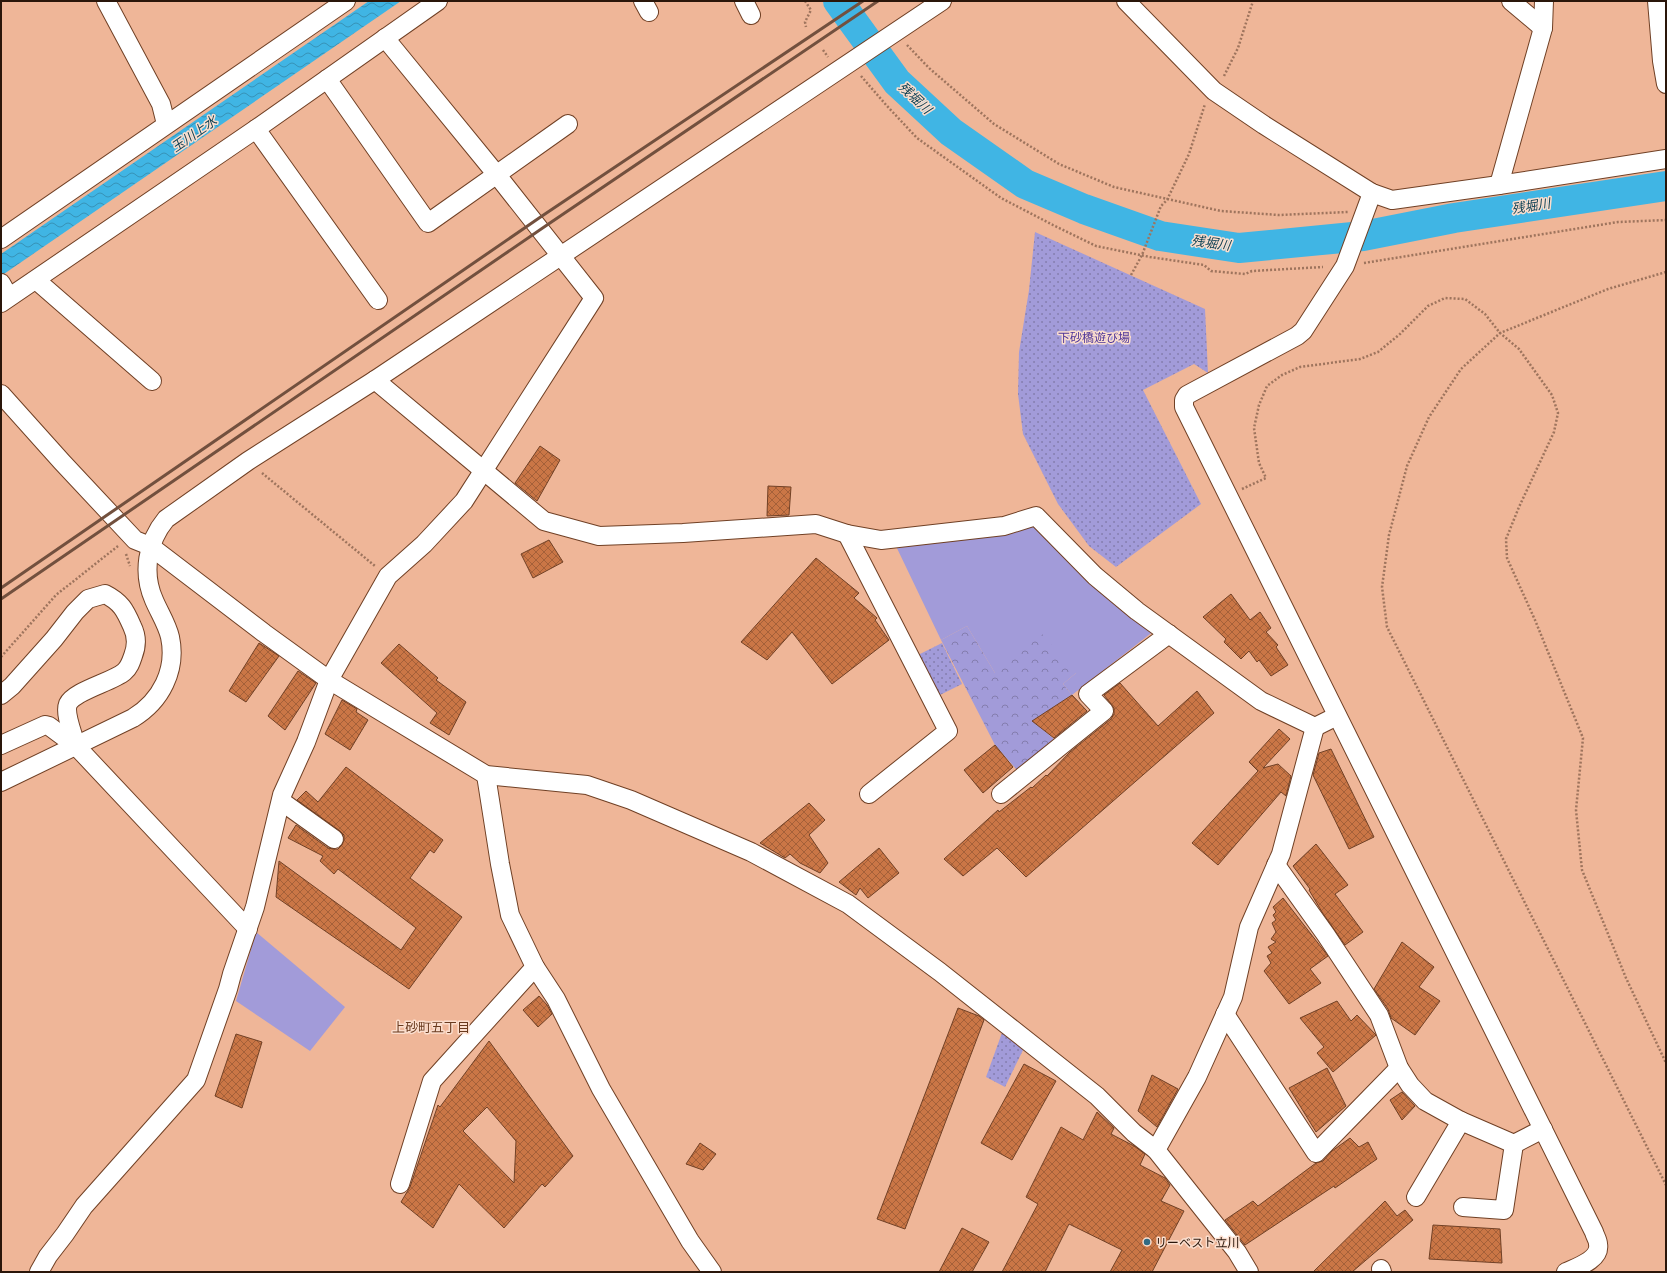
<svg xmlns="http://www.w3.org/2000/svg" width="1667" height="1273" font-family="Poppins,'Noto Sans JP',sans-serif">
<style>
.grass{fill:#a29bd9}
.forest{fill:url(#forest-crowns)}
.park{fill:url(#park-dots)}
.water{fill:url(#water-waves)}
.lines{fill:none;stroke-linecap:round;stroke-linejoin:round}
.river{stroke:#40b5e4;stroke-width:30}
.building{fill:url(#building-cross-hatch);stroke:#714126;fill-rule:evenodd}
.minor-casing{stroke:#704025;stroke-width:20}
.path{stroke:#9e745d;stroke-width:2.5;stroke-dasharray:2 2;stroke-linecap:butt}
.minor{stroke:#fff;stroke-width:18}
.rail{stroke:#72503e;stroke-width:3}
.poi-dot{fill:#316b84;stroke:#fbdece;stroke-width:1.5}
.labels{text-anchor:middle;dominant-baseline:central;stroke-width:3;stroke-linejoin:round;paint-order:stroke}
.park-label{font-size:12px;fill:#4e3699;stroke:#fbdece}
.poi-label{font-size:12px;fill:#2a160a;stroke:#fbdece;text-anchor:start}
.water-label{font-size:13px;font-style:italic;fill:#104255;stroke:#fbdece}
.neighbourhood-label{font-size:13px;fill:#693a1e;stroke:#fbdece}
</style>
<defs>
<pattern id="forest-crowns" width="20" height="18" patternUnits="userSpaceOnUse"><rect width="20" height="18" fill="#a29bd9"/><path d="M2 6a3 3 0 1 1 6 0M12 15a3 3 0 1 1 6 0" fill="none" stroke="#847dae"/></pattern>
<pattern id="park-dots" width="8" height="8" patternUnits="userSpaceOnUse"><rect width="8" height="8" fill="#a29bd9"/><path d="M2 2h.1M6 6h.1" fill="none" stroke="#847dae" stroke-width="1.8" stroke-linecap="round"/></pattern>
<pattern id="water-waves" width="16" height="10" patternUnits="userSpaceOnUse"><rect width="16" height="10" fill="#40b5e4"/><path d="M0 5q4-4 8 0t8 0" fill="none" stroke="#3692b7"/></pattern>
<pattern id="building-cross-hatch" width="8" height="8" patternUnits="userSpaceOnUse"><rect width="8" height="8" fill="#ca7646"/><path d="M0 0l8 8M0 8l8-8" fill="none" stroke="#a46039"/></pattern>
</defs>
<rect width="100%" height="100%" fill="#efb698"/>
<g class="grass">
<path d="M1033,519l126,108 -87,68 -9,-11 13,-11h-81l-28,-47 -26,14 -47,-98z"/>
<path d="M256,932l89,75 -35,44 -74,-50z"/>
</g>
<path class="forest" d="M967,626l28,47 47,-39 34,39 -13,11 9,11 -39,26 21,18 -37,31 -22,-25 -54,-105z"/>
<g class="park">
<path d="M1035,232l170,77 3,64 -14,-9 -51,26 58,114 -85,63 -27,-21 -31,-42 -35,-70 -5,-40 1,-42 10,-62z"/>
<path d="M942,643l20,41 -26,13 -20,-41z"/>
<path d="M1003,1030l22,16 -20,41 -19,-10z"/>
</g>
<path class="water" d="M369,1h32l-400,275v-22z"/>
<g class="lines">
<path class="river" d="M838,1l59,81 54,50 74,52 59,25 76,27 79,12 124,-12 91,-18 212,-32"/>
</g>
<g class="building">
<path d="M540,446l20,14 -23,41 -22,-18z"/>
<path d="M768,486l23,1 -2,28 -22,1z"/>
<path d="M549,540l14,22 -30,16 -12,-24z"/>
<path d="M816,558l43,35 -5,5 23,20 -2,2 14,20 -57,44 -40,-52 -25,28 -26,-18z"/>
<path d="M1231,594l19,26 10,-8 11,16 -5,4 12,13 -2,2 12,18 -17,11 -12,-16 -2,2 -8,-11 -8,8 -17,-17 2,-3 -23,-22z"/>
<path d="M259,643l20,13 -33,46 -17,-11z"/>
<path d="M399,644l39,34 -2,2 30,22 -17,33 -19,-12 7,-10 -56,-50z"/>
<path d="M298,671l18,12 -31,47 -17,-14z"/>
<path d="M1120,683l38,43 39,-35 17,22 -188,164 -29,-29 -34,28 -19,-17 54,-49 1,2 32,-25 1,1 14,-13 1,1 23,-24 41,-33 3,-5v-6l-10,-13z"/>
<path d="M1072,695l15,16 -33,27 -22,-17z"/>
<path d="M342,700l15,9 -1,3 12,8 -18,30 -25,-16z"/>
<path d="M1279,729l11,10 -27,29 15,-4 13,12 -5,20 -5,-4 -63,73 -26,-22 66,-72 -9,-9z"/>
<path d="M995,745l18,22 -30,26 -19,-23z"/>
<path d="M1331,749l43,88 -25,12 -36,-74 6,-22z"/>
<path d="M346,767l97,73 -9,13 -4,-3 -20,28 52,39 -53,72 -133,-92 3,-36 122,89 15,-22 -78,-59 -4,5 -14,-13 3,-5 -35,-18 8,-13 32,23 5,1h5l4,-4 2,-5v-5l-4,-4 -43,-31 9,-9 12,11z"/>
<path d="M809,803l16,17 -16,15 19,28 -8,10 -20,-10 -10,-9 -5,4 -25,-15z"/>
<path d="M1316,844l32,41 -13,9 28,38 -18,13 -23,-33 -13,-22 1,-1 -17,-23z"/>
<path d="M879,848l20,25 -31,25 -8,-10 -4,7 -17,-13z"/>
<path d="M1283,898l45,58 -18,13 11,14 -32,21 -25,-33 7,-8 -4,-7 5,-3 -4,-6 8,-5 -5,-3 5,-7 -4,-9 4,-3 -3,-5 3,-3 -3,-5z"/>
<path d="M1402,942l32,25 -15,20 21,14 -25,34 -24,-17 -3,-9 -14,-20z"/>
<path d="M539,996l8,9 5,9 -14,13 -15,-17z"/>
<path d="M1337,1001l14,20 6,-6 19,20 -43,37 -16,-19 7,-6 -24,-29z"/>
<path d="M958,1008l21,8 5,4 -79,209 -28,-10z"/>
<path d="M236,1034l26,8 -20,66 -27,-12z"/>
<path d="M489,1041l84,115 -28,31 -3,-3 -38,44 -45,-44 -26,44 -32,-26 9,-15 28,-82 2,2zM487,1107l29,34 -2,42 -51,-52z"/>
<path d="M1024,1064l32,17 -44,79 -31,-17z"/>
<path d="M1327,1068l19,38 -30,26 -27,-44z"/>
<path d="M1152,1075l26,14 -21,38 -19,-16z"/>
<path d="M1402,1092l13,14 -13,14 -12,-20z"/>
<path d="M1097,1112l17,16 -3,6 23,12 11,8 -5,11 25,13 5,7 -9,16 23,10 -32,61h-42l12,-22 -53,-26 -24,48h-43l36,-68 -12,-7 35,-70 22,13z"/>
<path d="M1350,1138l9,9 9,-5 9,17 -42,29 -1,-2 -89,59 -20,-25 28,-19 5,5 58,-43 7,-2 9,-10z"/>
<path d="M700,1143l16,11 -13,16 -17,-6z"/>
<path d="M1385,1201l12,15 8,-6 8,10 -61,52h-39z"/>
<path d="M1433,1225l67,4 2,34 -73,-4z"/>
<path d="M962,1228l27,14 -17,30h-33z"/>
</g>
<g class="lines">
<g class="minor-casing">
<g id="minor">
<path d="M106,1l55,103 5,20"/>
<path d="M643,1l6,11"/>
<path d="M744,1l7,14"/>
<path d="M1126,1l88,90 50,34 108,68 20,7 107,-15 167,-26"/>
<path d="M1511,1l32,27"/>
<path d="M1657,1l5,60 4,23"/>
<path d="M327,79l101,144 140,-99"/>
<path d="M256,129l122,171"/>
<path d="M1499,185l44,-157 1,-27"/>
<path d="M1372,193l-27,73 -42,65 -6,5 -110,59 -3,5v7l410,825c1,4 4,8 4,12 3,16 -21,23 -32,28"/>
<path d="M1,239l345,-238"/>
<path d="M36,280l116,101"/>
<path d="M1,283l8,14"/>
<path d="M1,303l255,-174 182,-128"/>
<path d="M375,380l169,141 55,15 84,-3 133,-9 31,10 34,6 123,-14 32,-10 59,60 42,35 124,90 54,26 22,-11"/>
<path d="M1,394l61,68 73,78 15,6 114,87 65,47 157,95 101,10 44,15 120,52 97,52 92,68 157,124 37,37 22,17 81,102 12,20"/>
<path d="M847,534l101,197 -79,63"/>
<path d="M1,695l11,-9 42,-47 21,-27 13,-13 17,-5c16,8 20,16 27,32 5,10 5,20 1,30 -2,6 -4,12 -9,16 -12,10 -50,19 -56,32 -4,10 6,32 8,42"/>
<path d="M1,745l44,-20 4,1 27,20 172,183"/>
<path d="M486,775l14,89 10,51 25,52 21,32 45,90 89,152 22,31"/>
<path d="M1,782l132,-64c28,-17 44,-48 37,-81 -3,-13 -11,-25 -16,-37 -12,-27 -7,-58 12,-81l82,-58 127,-81 567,-379"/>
<path d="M1001,794l103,-83 -16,-17 81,-60"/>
<path d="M281,801l53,38"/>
<path d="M1276,865l50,70 53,80 20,53 11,17 15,16 36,20 53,23 29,-15"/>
<path d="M1225,1014l91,139 83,-85"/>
<path d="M1156,1150l41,-73 36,-80 16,-70 32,-73 34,-127"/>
<path d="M400,1184l32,-103 103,-114"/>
<path d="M1416,1197l45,-76"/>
<path d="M1463,1207l41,3 10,-66"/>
<path d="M1381,1269l1,3"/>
<path d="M39,1272l9,-16 17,-22 19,-28 112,-126 32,-91 4,-15 23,-67 27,-112 24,-53 23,-62 59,-104 36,-32 40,-43 130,-203 -97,-123 -112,-137"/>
</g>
</g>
<g class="path">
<path d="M805,1l6,9 -6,12 1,5"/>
<path d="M907,45l22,23 65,56 65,40 55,23 107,24 58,4 69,-3"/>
<path d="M823,50l5,7"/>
<path d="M861,76l26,30 30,32 84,60 52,27 43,21 54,11 54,8 7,6 34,3 7,-3 71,-4"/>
<path d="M1224,76l14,-28 15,-47"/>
<path d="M1364,263l254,-41 48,-2"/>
<path d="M1666,272l-58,17 -108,44 -39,36 -32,48 -22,49 -18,69 -7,52 5,40 279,558"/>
<path d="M1131,275l11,-20 19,-49 6,-6 22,-46 16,-50"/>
<path d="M262,473l113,93"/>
<path d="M1242,489l24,-11 -7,-15 -5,-35 5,-23 8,-19 15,-11 18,-8 60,-8 18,-7 22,-18 28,-28 17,-8 20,1 20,15 15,19 19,16 33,46 6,18 -4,19 -35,75 -13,32 1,19 28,62 48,118 -7,72 6,60 44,108 40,85"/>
<path d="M126,554l4,12"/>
<path d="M1,657l55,-62 62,-49"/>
</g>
<use href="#minor" class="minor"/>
<g class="rail">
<path d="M1,588l541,-372 321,-215"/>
<path d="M1,599l546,-374 331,-224"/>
</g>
</g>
<circle class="poi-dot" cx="1147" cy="1242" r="4"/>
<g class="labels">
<g class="park-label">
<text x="1094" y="337">下砂橋遊び場</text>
</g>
<g class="poi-label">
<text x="1155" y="1242">リーベスト立川</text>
</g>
<g class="water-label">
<text transform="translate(915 98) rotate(43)">残堀川</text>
<text transform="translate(194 134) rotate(-35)">玉川上水</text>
<text transform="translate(1531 206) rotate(-9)">残堀川</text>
<text transform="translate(1211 243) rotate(8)">残堀川</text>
</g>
<g class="neighbourhood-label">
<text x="431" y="1027">上砂町五丁目</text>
</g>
</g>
<rect width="1667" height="1273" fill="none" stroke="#2a160a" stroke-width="4"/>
</svg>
